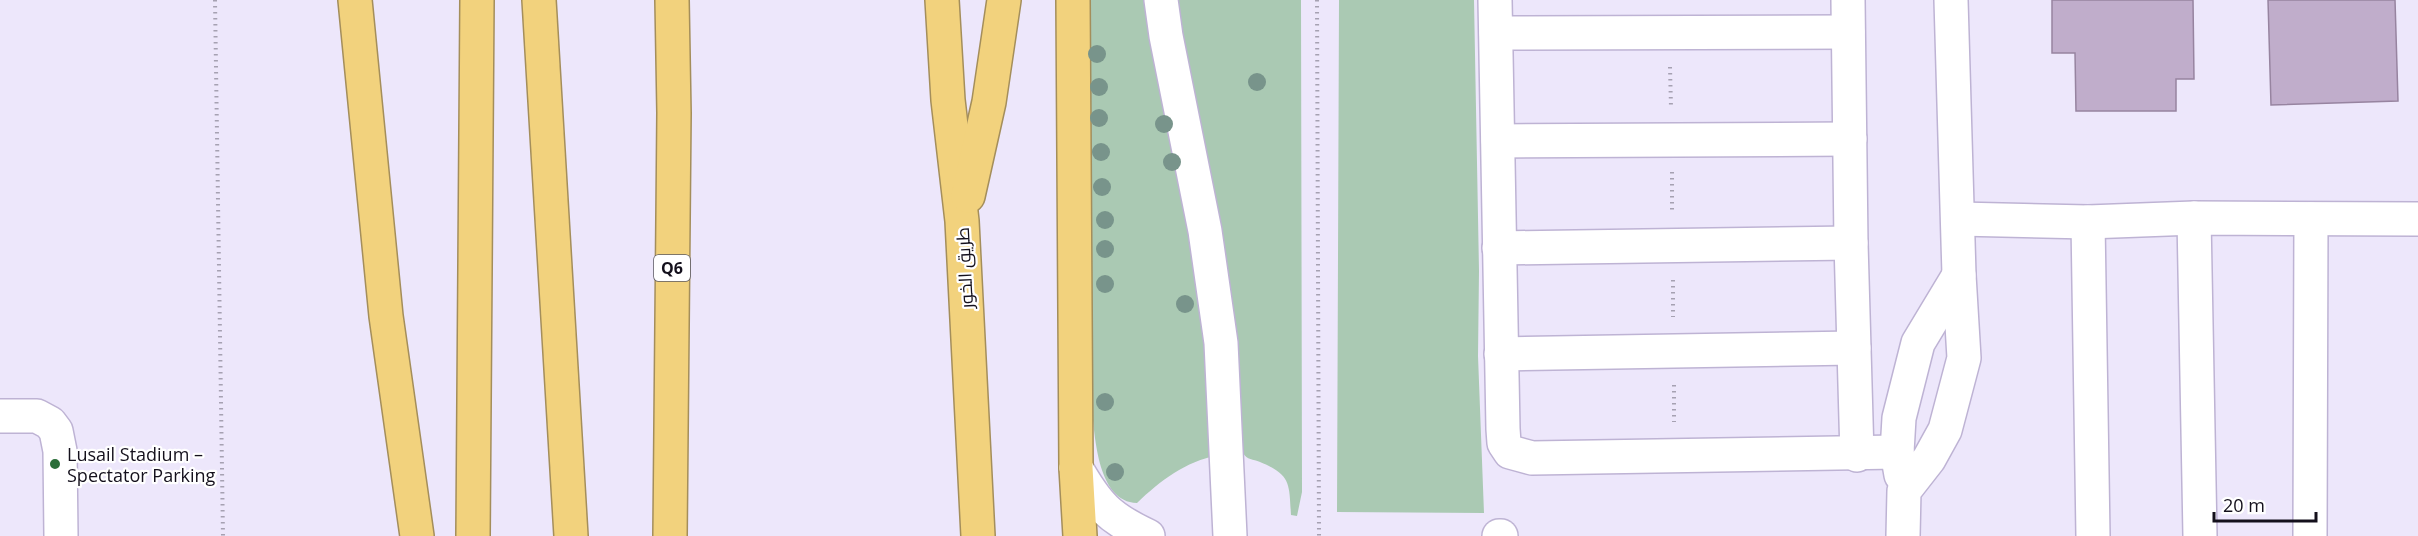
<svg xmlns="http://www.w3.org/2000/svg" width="2418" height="536" font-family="'Open Sans',Cairo,sans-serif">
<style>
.green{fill:#aac9b3}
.building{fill:#c0adcb;stroke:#9784a0;stroke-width:1.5}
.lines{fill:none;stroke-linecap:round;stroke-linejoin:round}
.minor-casing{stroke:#beb3d4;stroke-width:36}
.highway-casing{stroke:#a48e5b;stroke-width:36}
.path{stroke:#a6a1b2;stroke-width:4;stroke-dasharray:1.5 4.5;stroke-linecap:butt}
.minor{stroke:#fff;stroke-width:33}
.highway{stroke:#f2d27d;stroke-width:33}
.tree{fill:#78948b}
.poi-dot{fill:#2b6e39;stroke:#fff;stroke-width:2}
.labels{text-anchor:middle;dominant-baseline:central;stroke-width:4.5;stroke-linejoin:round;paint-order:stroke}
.shield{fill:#fff;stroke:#5a5860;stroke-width:1.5}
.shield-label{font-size:16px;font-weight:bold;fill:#14101c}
.street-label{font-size:18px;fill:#14101c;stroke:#fff}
.poi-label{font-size:18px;fill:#14101c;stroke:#fff;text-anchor:start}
</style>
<rect width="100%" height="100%" fill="#ede7fb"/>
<g class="green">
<path d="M1085,0h67l43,233 23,222c-33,7 -57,25 -81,48 -39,-1 -42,-65 -45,-93z"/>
<path d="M1172,0h129l1,492 -5,24 -6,-1c-2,-30 1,-40 -31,-53 -7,-3 -13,-2 -17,-9l-11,-113z"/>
<path d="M1339,0h135l5,271 -1,85 6,157 -147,-1z"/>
</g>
<g class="building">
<path d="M2052,0h141l1,79h-18v32h-100l-1,-58h-23z"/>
<path d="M2268,0h127l3,101 -127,4z"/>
</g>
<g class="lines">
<g class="minor-casing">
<g id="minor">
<path d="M1161,0l5,36 39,195 16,112 9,193"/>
<path d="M1495,0l8,429 1,14 6,9 22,6 365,-6"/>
<path d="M1848,0l3,243 6,212"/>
<path d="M1496,33l352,-1"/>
<path d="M1498,141l352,-2"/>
<path d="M2194,218l6,318"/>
<path d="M1959,219l129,3 106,-4 224,1"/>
<path d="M2088,222l5,314"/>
<path d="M1499,248l352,-5"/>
<path d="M1501,354l353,-6"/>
<path d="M0,416h37l13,7 6,8 4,20 1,85"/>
<path d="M1076,468c21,37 33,50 72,68"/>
<path d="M1901,475l-4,-23 2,-34 19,-75 41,-68"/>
<path d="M1499,536h2"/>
<path d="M1903,536l1,-45 25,-32 16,-29 19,-72 -5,-83 -8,-275"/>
<path d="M2310,536l1,-317"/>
</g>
</g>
<g class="highway-casing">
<g id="highway">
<path d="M355,0l31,316 31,220"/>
<path d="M539,0l32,536"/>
<path d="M942,0l6,100 14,121 16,315"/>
<path d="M1073,0l3,468 4,68"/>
<path d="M968,196l21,-94 15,-102"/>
<path d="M473,536l4,-536"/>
<path d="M670,536l4,-423 -2,-113"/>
</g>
</g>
<g class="path">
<path d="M215,0l8,536"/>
<path d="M1317,0l2,536"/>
<path d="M1670,67l1,40"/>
<path d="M1672,172v40"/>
<path d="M1673,280v37"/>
<path d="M1674,385v37"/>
</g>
<use href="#minor" class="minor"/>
<use href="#highway" class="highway"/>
</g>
<g class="tree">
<circle cx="1097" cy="54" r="9"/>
<circle cx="1257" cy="82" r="9"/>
<circle cx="1099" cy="87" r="9"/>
<circle cx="1099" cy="118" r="9"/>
<circle cx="1164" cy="124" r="9"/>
<circle cx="1101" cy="152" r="9"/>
<circle cx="1172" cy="162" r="9"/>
<circle cx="1102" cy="187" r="9"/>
<circle cx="1105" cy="220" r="9"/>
<circle cx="1105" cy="249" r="9"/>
<circle cx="1105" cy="284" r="9"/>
<circle cx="1185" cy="304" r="9"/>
<circle cx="1105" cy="402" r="9"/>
<circle cx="1115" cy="472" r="9"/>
</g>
<circle class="poi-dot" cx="55" cy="464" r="6"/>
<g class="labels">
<rect class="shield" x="654" y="255" width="36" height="26" rx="4.5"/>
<g class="shield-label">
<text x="672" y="268">Q6</text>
</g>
<g class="street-label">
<text transform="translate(964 268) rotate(-93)">طريق الخور</text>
</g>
<g class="poi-label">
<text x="67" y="454">Lusail Stadium –<tspan x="67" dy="21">Spectator Parking</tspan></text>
</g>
</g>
<path d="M2214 512v9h102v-9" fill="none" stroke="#14101c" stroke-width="3"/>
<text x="2223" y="512" font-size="18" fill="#14101c" stroke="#ffffff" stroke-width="4.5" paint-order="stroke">20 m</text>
</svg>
